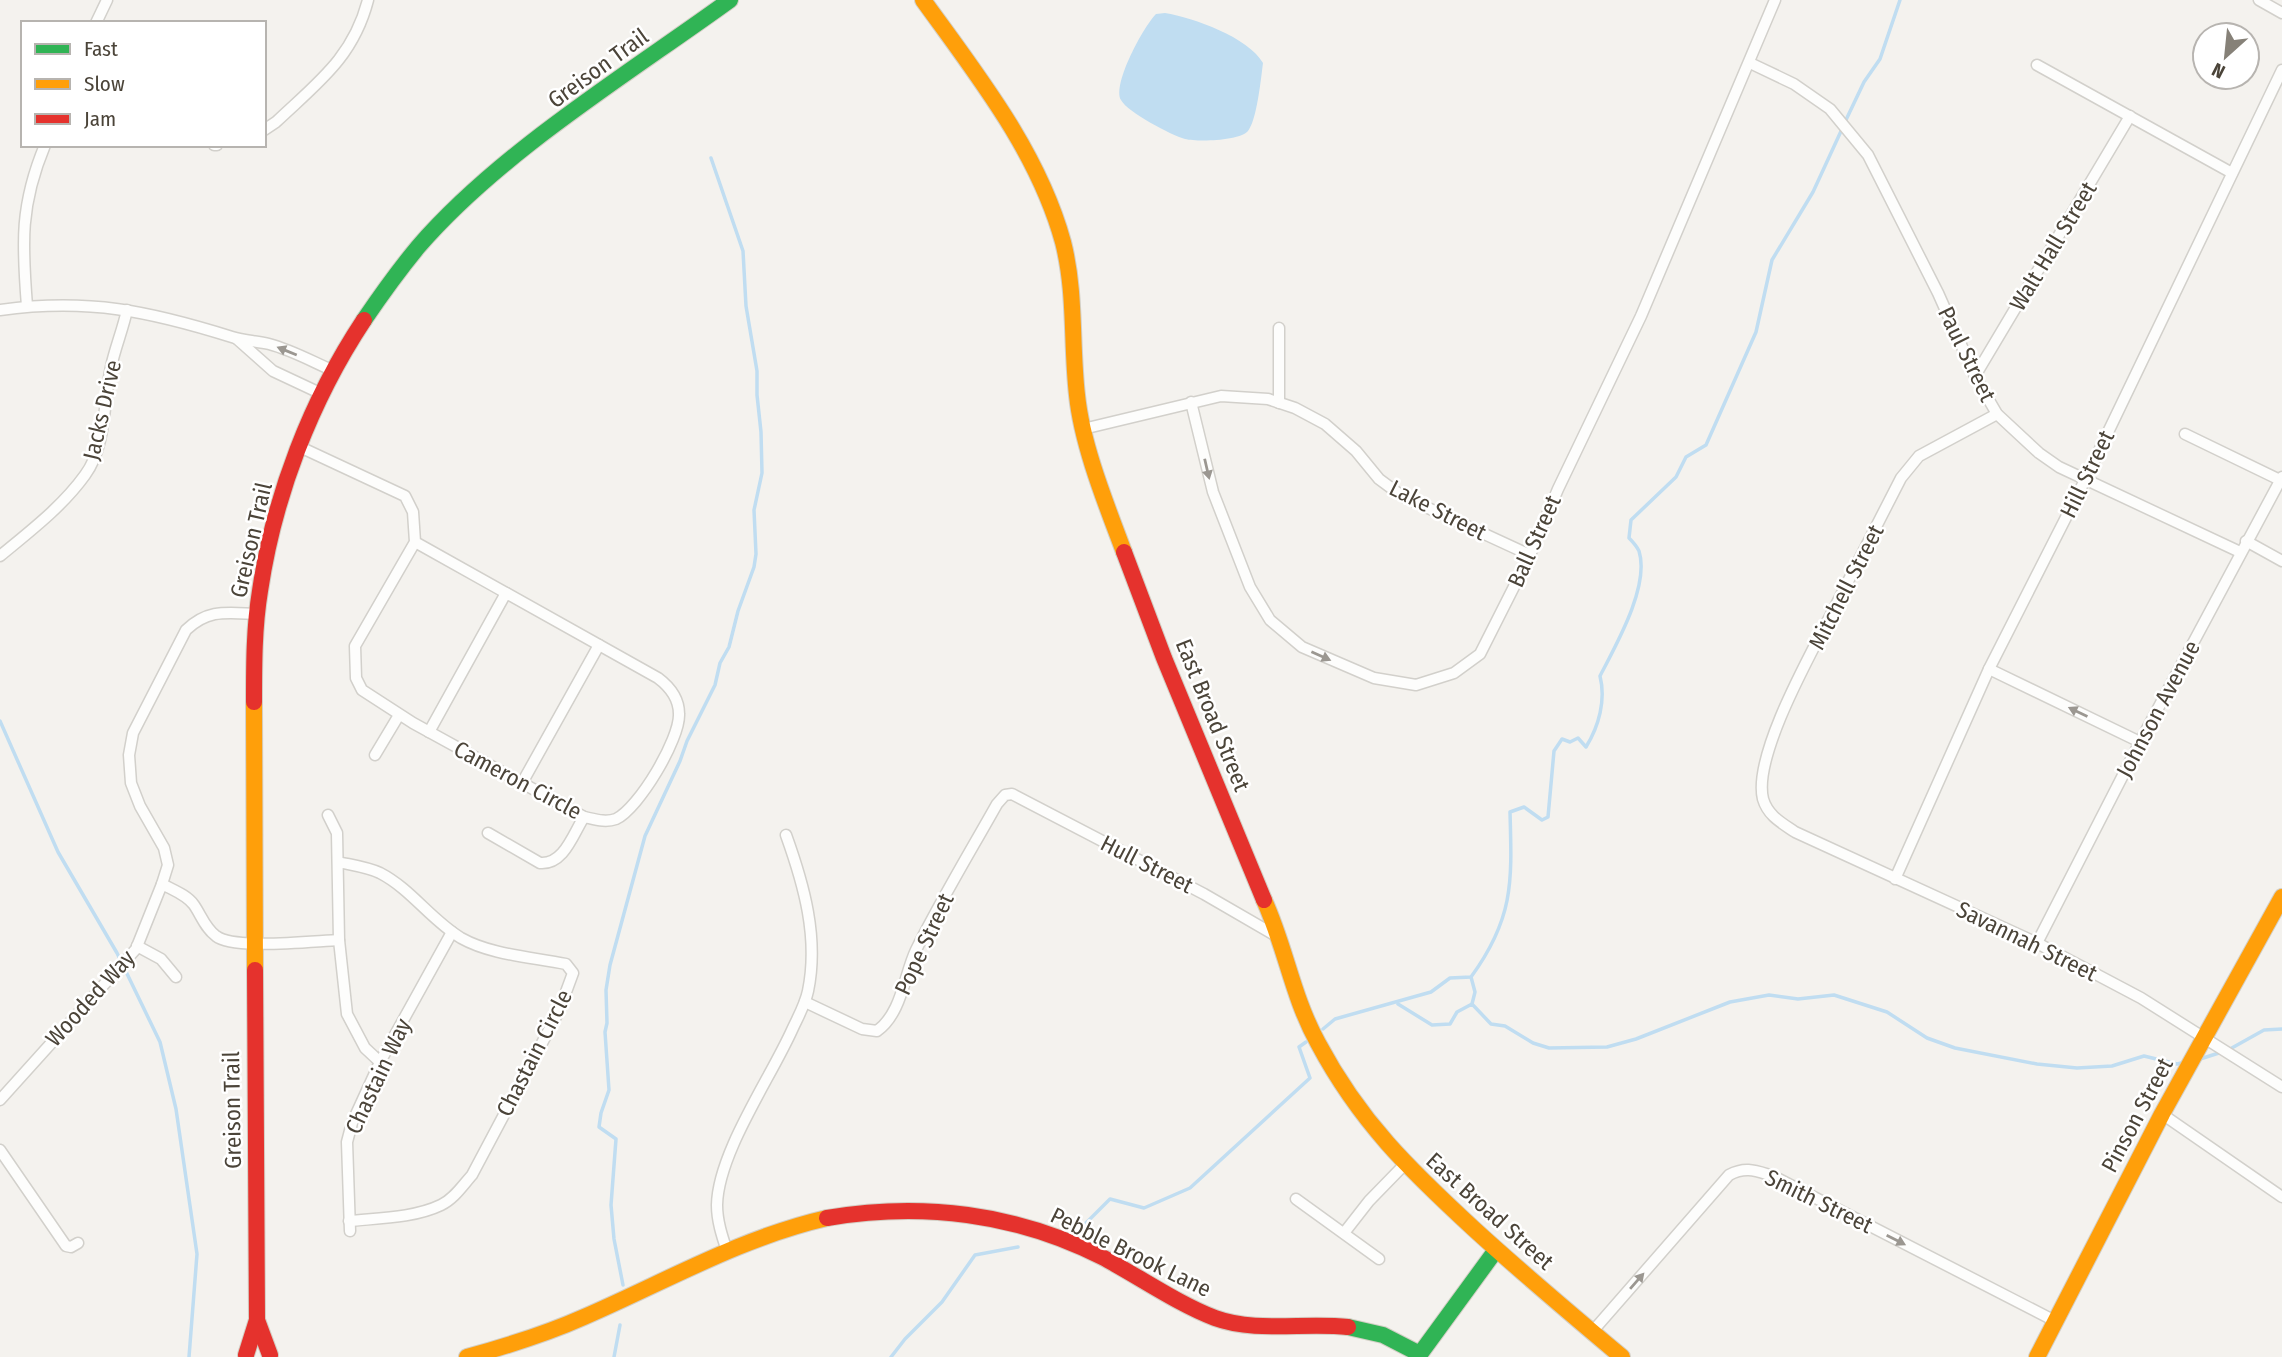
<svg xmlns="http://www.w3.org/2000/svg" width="2282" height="1357" font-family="'Fira Sans Condensed',sans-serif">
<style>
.water{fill:#c0ddf1}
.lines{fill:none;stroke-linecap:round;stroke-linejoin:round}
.stream{stroke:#c0ddf1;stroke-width:3.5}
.street-casing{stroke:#d2d0cb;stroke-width:13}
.fast-casing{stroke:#d3cfc5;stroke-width:18}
.slow-casing{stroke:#d3cfc5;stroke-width:18}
.jam-casing{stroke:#d3cfc5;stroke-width:18}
.street{stroke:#fdfdfc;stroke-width:10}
.fast{stroke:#30b455;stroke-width:16}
.slow{stroke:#ff9f0a;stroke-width:16}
.jam{stroke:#e5322d;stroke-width:16}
.oneway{fill:#9b9791}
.labels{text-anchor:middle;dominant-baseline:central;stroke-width:5;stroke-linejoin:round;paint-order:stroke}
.street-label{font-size:23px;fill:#4b4439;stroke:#fff}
</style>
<rect width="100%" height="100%" fill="#f4f2ee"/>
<path class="water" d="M1165,13c29,5 83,24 98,50 -2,15 -6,57 -15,68 -9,10 -50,11 -63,8 -14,-4 -58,-27 -64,-39 -9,-16 23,-74 35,-86z"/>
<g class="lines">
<g class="stream">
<path d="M1845,122l19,-40 16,-23 20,-59"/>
<path d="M0,721l58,131 59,101 43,89 16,67 21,145 -8,103"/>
<path d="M1471,977l4,15 -3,12"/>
<path d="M1398,1004l34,21 18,-1 7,-12 15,-8 19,20 14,2 28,17 16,5 58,-1 29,-8 94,-37 39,-7 29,4 36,-4 53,17 40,26 28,10 82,16 40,4 35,-2 32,-10 33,8 9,-2"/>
<path d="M1323,1029l12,-10 96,-27 19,-14 21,-1c43,-59 41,-95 39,-165l14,-5 18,13 6,-3 6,-66 8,-12 8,3 8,-4 8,9c13,-21 20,-47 14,-71 16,-31 50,-90 39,-125 -2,-4 -6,-9 -10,-13l2,-18 45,-43 10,-20 20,-12 50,-113 16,-72 41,-68 29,-63"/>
<path d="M2230,1049l34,-19 18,-1"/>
<path d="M2197,1060l25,-8"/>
<path d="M1079,1230l31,-31 34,9 46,-20 120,-110 -11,-31 7,-5"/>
<path d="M623,1285l-9,-46 -3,-34 5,-66 -17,-12 2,-14 8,-23 -4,-58 2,-9 -1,-33 4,-25 35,-129 35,-75 7,-20 28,-56 5,-22 9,-16 9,-36 16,-44 2,-13 -2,-44 8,-37 -1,-41 -4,-37v-24l-11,-65 -3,-55 -32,-93"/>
<path d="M614,1357l6,-32"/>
<path d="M891,1357l14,-18 37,-37 33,-47 43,-8"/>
</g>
<g class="street-casing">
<g id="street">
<path d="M2259,0l23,13"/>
<path d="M96,23l11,-23"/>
<path d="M1750,63l44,21 36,25 38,46 70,138 37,83 22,38 42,39 20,14 181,85"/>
<path d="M2037,65l195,108"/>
<path d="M264,130l12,-8c41,-39 77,-64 92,-122"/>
<path d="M214,145h3"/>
<path d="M27,306c-5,-63 -7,-101 18,-161"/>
<path d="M0,310c88,-12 149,1 232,27 12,4 25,4 37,7 23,6 44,18 65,27"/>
<path d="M237,339l36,32 49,23"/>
<path d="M1975,376l155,-260"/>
<path d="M1191,402l22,90 37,95 20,33 32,27 72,31 42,7 38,-12 26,-19 50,-99 28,-66 83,-173 134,-316"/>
<path d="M1279,403v-75"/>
<path d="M1997,414l-78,42 -18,22c-21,41 -42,82 -63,123 -21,42 -86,153 -75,198 5,17 19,24 32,33l242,111 104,55 141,89"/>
<path d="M1083,429l138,-33 47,3 27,9 30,16 31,27 23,28 23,17 128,59"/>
<path d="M2185,434l95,46"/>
<path d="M300,447l105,49 8,16 2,30 -60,104 1,32 6,12 51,33 171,94c10,2 21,6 32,2 23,-11 64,-80 63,-105 0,-16 -9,-27 -21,-36l-243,-136"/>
<path d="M2246,541l36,20"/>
<path d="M0,556c30,-25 62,-49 85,-81 22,-30 18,-73 26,-108 4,-19 12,-38 16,-57"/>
<path d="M1989,669l151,73"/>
<path d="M429,732l77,-139"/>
<path d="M375,755l24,-40"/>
<path d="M522,783l77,-138"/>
<path d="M328,815l9,18 2,107 8,74 18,34 15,14"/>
<path d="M488,833l52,30c24,2 33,-29 44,-46"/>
<path d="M338,862c13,3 29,5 42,11 31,16 51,47 81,65 30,17 71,19 105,26l7,9 -14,38 -87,164c-9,10 -18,24 -31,30 -27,13 -63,13 -92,16"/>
<path d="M1895,879l94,-210 97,-191 196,-408"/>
<path d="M162,884l6,-19 -4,-17 -24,-42 -9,-23 -2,-28 4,-22 53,-103c23,-22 42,-17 72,-16"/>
<path d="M2037,943l103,-201 142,-265"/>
<path d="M137,946l24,13 15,18"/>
<path d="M805,1002l57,27 15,2c25,-18 27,-56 39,-81 25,-50 54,-98 81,-146l8,-9 7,-1 192,100 76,44"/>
<path d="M0,1100l136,-151 26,-65c11,6 25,11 32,21 7,10 11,23 22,31 18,14 97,5 123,4"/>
<path d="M2162,1114l120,83"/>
<path d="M0,1150l66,96 5,1 7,-4"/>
<path d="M1296,1199l83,60"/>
<path d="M350,1231l-3,-89 5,-19 28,-61 72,-130"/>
<path d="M1344,1233l25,-32 36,-37"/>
<path d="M727,1251c-5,-15 -10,-30 -10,-46 1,-52 53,-126 75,-175 6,-13 13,-25 16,-39 11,-53 -4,-106 -22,-156"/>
<path d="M1592,1332l137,-157c17,-9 27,-4 44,1l282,145"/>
</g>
</g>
<g class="fast-casing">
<g id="fast">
<path d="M364,320c17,-25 35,-50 54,-73 82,-95 210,-173 312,-247"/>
<path d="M1348,1327l35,8 37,19 76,-104"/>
</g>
</g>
<g class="slow-casing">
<g id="slow">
<path d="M923,0c54,75 115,151 140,242 13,51 8,101 14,153 5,50 29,109 47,157"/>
<path d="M254,702l1,268"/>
<path d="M1264,900c22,48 28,96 54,143 42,79 91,126 156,186 48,44 98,86 148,128"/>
<path d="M467,1357c40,-11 79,-23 117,-40 81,-35 156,-79 243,-99"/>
<path d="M2037,1357l125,-243 120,-217"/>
</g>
</g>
<g class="jam-casing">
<g id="jam">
<path d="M1124,552l40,106 100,242"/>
<path d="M254,702c0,-37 0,-75 6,-111 14,-95 51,-191 104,-271"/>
<path d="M827,1218c94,-16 189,-5 275,39 36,19 76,47 113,61 41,15 90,4 133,9"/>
<path d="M257,1320l13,35"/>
<path d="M246,1355l11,-35 -2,-350"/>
</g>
</g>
<use href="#street" class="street"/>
<use href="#fast" class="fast"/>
<use href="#slow" class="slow"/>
<use href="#jam" class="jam"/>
</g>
<defs><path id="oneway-solid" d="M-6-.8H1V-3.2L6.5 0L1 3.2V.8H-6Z" transform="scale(1.75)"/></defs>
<g class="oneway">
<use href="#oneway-solid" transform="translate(287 351) rotate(-158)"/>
<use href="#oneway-solid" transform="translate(1207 469) rotate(77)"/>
<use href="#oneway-solid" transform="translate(1321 656) rotate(24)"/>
<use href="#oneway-solid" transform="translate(2078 712) rotate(-154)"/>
<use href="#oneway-solid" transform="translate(1896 1240) rotate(27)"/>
<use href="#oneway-solid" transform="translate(1637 1281) rotate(-49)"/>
</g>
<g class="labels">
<g class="street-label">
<text transform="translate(598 68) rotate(-36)">Greison Trail</text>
<text transform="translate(2053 246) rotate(-59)">Walt Hall Street</text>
<text transform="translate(1967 354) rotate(64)">Paul Street</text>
<text transform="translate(102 410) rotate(-77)">Jacks Drive</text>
<text transform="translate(2087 474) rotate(-64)">Hill Street</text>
<text transform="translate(1438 510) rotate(27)">Lake Street</text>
<text transform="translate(251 540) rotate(-77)">Greison Trail</text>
<text transform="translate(1534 541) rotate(-66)">Ball Street</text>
<text transform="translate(1846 587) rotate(-63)">Mitchell Street</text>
<text transform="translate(2158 709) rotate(-62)">Johnson Avenue</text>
<text transform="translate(1213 715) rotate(68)">East Broad Street</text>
<text transform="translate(518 780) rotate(28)">Cameron Circle</text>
<text transform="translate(1147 864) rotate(27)">Hull Street</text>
<text transform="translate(2027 941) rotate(26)">Savannah Street</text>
<text transform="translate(924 944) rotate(-65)">Pope Street</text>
<text transform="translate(90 998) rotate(-48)">Wooded Way</text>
<text transform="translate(534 1053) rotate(-63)">Chastain Circle</text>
<text transform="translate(378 1076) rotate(-65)">Chastain Way</text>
<text transform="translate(232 1110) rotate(-91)">Greison Trail</text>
<text transform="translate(2137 1115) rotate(-62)">Pinson Street</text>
<text transform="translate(1819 1201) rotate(26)">Smith Street</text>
<text transform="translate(1490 1211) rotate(42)">East Broad Street</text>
<text transform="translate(1131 1252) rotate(26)">Pebble Brook Lane</text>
</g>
</g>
<rect x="21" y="21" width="245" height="126" fill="#ffffff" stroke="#b7b4b0" stroke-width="2"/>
<rect x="35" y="44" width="35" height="10" fill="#30b455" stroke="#b7b4b0" stroke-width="2"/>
<text x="84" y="56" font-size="21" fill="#4b4439">Fast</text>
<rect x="35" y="79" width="35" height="10" fill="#ff9f0a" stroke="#b7b4b0" stroke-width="2"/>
<text x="84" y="91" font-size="21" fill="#4b4439">Slow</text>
<rect x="35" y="114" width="35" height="10" fill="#e5322d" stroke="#b7b4b0" stroke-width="2"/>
<text x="84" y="126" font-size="21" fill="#4b4439">Jam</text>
<g transform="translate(2226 56) rotate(207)"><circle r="33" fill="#ffffff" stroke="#b7b4b0" stroke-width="2"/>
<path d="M0-5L12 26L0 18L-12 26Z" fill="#868178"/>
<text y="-10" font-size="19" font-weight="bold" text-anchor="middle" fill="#4b4439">N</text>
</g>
</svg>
